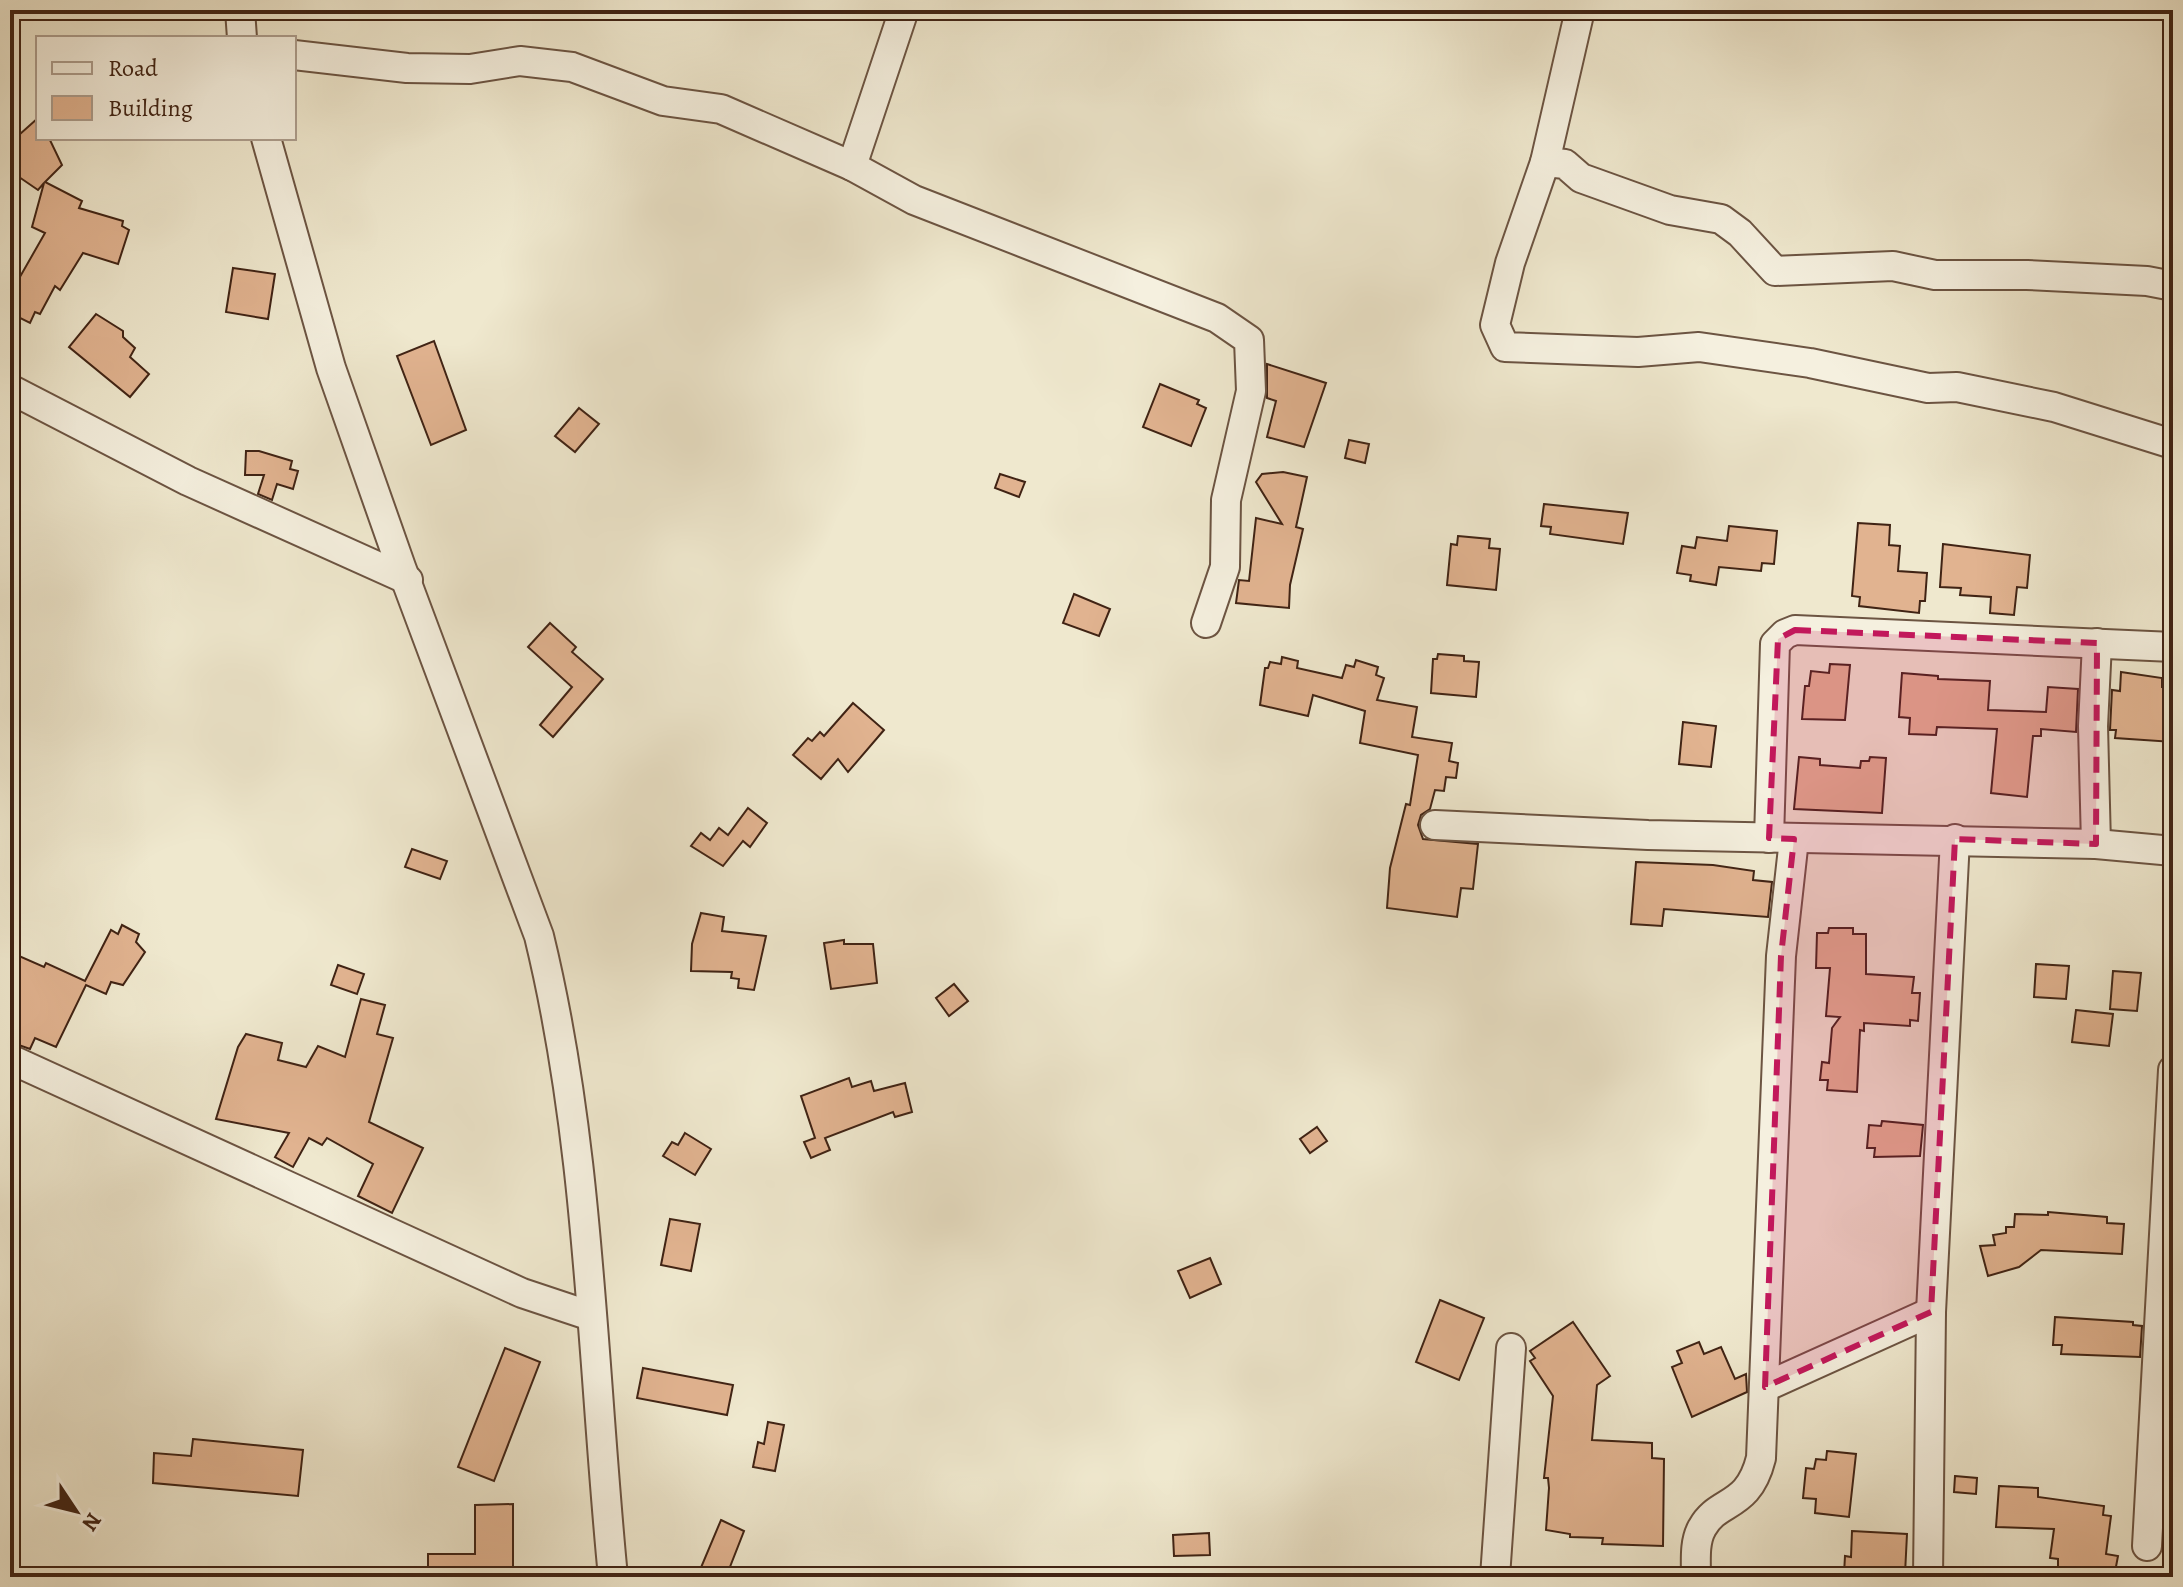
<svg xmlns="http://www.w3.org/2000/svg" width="2183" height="1587" font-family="Alegreya,serif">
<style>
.building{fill:#e1b390;stroke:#402314;stroke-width:2}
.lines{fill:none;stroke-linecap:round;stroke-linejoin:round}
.minor-casing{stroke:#6c5442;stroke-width:32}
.minor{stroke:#f5f0df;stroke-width:28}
.marked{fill:#c2185b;fill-opacity:0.2;stroke:#c2185b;stroke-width:6;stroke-dasharray:16 10;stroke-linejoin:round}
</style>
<rect width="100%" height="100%" fill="#efe8ce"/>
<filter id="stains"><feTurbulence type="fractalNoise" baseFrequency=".0025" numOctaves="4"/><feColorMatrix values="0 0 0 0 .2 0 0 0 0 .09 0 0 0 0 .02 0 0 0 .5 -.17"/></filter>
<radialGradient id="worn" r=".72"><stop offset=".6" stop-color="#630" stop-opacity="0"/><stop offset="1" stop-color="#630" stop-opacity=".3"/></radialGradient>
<g class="building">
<path d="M38,118v20h11l13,27 -17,17 37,19 -3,7 44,13 -1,5 7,4 -11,34 -35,-11 -23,37 -5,-4 -15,28 -5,-2 -5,11 -20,-10v-9l7,-13 -4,-2 32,-56 -13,-6 12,-44 -6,7 -19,-13 -8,-35z"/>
<path d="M233,268l42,6 -7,45 -42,-7z"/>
<path d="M96,314l27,17v6l12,11 -5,9 19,17 -19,23 -61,-50z"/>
<path d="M434,341l32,89 -35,15 -34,-89z"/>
<path d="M1267,364l59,19 -22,64 -37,-10 9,-36 -9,-3z"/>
<path d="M1160,384l39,16 -2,4 9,4 -15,38 -48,-19z"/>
<path d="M579,408l20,16 -24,28 -20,-16z"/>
<path d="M1349,440l20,4 -4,19 -20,-5z"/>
<path d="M246,451h13l33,10 -2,8 8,2 -5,18 -16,-5 -5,16 -14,-6 6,-19h-19z"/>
<path d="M1283,472l24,5 -11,50 7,2 -13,56 -1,23 -53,-5 3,-23 10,1 7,-63 26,6 -26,-42 6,-8z"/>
<path d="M1000,474l25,8 -6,15 -24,-9z"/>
<path d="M1544,504l84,9 -5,31 -73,-10 1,-7 -10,-1z"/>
<path d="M1858,523l32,2 -1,20 11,1 -2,25 29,2 -2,28h-5l-1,12 -60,-7 1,-9 -8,-1z"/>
<path d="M1729,526l48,5 -3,33 -12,-1 -1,8 -42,-4 -3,18 -26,-4 1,-6 -14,-2 5,-27 13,2 2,-11 30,4z"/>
<path d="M1458,536l32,3 -1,9 11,1 -4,41 -49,-5 4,-41 6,1z"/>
<path d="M1943,544l87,11 -3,33 -10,-1 -3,28 -24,-2 1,-16 -31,-2 1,-7 -21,-1z"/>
<path d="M1074,594l36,15 -11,27 -36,-13z"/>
<path d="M550,623l26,24 -4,5 31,27 -50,58 -13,-12 32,-38 -44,-40z"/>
<path d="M1438,654l26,2v5l15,1 -3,35 -45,-4 2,-34h4z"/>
<path d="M1282,657l16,4 -1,7 45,10 4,-13 8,2 2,-7 22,7 -2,8 8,3 -7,22 40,7 -5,30 40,6 -3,18 9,2 -2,15 -10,-1 -2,14 -9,-1 -5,19 -9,6 -3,10 5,14 55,5 -5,45 -12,-1 -4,29 -70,-9 3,-40 16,-64 4,1 8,-50 -58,-12 5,-32 -52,-16 -5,21 -48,-11 5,-37h3l2,-6 11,2z"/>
<path d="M1830,664l20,1 -5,55 -43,-1 3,-33h4l2,-15 18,2z"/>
<path d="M2121,672l41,6v9h11v55l-58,-4 1,-8h-6l2,-40 8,1z"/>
<path d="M1902,673l36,3v3l52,2 -2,29 58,2 2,-25 30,2 -2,43 -35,-3v7h-8l-6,61 -36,-4 6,-64 -60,-2 -1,8 -27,-1 1,-16 -11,-1z"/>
<path d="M853,703l31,27 -36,42 -10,-13 -17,20 -28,-24 15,-17 4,3 8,-9 4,4z"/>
<path d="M1683,722l33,4 -5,41 -32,-3z"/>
<path d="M1799,757l21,2v6l40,3 1,-7h8l1,-4 16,1 -4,55 -88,-4z"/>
<path d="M748,808l19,15 -17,24 -7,-6 -20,25 -32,-20 10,-13 9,7 9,-12 9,7z"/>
<path d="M412,849l35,12 -7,18 -35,-12z"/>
<path d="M1636,862l77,3 41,6 -1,9 19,2 -4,35 -104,-8 -2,17 -31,-2z"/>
<path d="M701,913l23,4 -2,14 44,5 -12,54 -16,-2 1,-9 -8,-1 1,-6 -41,-1 1,-27z"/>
<path d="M122,925l17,9 -3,8 9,10 -22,33 -12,-3 -5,12 -20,-9 -30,62 -21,-9 -5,11 -20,-7v-90l34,15 2,-4 39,18 26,-51 7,4z"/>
<path d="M1829,928h24v6h13v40l48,3 -2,16h8l-2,28 -8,-1v6l-46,-3v8l-4,-1 -3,62 -30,-2 1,-10h-8l2,-18 7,1 3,-35 8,-11 -14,-1 4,-48h-14l1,-35h11z"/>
<path d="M844,940v4h29l4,39 -46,6 -7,-46z"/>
<path d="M2036,964l33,2 -3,33 -32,-2z"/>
<path d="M338,965l26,9 -7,20 -26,-9z"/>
<path d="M2113,971l28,2 -4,38 -27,-2z"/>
<path d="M954,984l14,17 -19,15 -13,-18z"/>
<path d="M361,999l24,6 -8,29 16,4 -24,84 54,26 -31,65 -34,-17 15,-32 -46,-26 -5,7 -13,-7 -16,29 -18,-10 14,-24 -73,-14 22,-72 8,-13 36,9 -4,17 28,7 12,-21 27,11z"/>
<path d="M2076,1010l37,4 -4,32 -37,-4z"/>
<path d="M849,1078l3,9 19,-6 3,10 31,-8 7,29 -17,5 -2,-5 -68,26 5,12 -19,8 -7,-16 11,-4 -14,-42z"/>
<path d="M1882,1121l41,4 -3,31 -46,1 1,-9h-8l2,-23 12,1z"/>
<path d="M1317,1127l10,14 -17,12 -10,-14z"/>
<path d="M685,1133l26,16 -16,26 -32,-19 9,-14 6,3z"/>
<path d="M2048,1212l59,5v6l17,1 -2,30 -81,-4 -22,17 -31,9 -8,-30 15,-1 -2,-10 13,-2v-6h8l1,-13 33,1z"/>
<path d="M670,1219l30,5 -9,47 -30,-6z"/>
<path d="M1210,1258l11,26 -31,14 -12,-27z"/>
<path d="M1440,1300l44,18 -25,62 -43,-18z"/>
<path d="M2055,1317l78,5v3l9,1 -2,31 -79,-3 1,-9h-9z"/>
<path d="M1573,1322l37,54 -13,9 -5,55 60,3v15l12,1 -1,87 -61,-2 1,-6 -33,-1v-3l-24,-4 3,-42 -1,-10h-4l9,-82 -23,-35 5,-3 -5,-7z"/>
<path d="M1699,1342l5,12 17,-7 14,32 11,-5 1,18 -55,25 -20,-50 10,-4 -5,-12z"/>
<path d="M505,1348l35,14 -46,119 -36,-14z"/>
<path d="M643,1368l90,17 -6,30 -90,-17z"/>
<path d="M768,1422l16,3 -9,46 -22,-4 5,-25 6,2z"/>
<path d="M193,1439l110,11 -5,46 -145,-13 1,-30 37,3z"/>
<path d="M1827,1451l29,3 -7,63 -34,-4 1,-14 -13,-1 3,-30 8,1 2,-10 10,1z"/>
<path d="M1955,1476l22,2 -1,16 -22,-2z"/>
<path d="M1999,1486l39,2v9l66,9 -1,9 8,1 -5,38 12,2 -3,16 -11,-1 -1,6h-45v-18l-8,-1 4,-29 -58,-2z"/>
<path d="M513,1504v73h-85v-23h47v-49z"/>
<path d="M721,1520l23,11 -18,46h-29z"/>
<path d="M1852,1531l55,3 -2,40 -18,-2v5l-43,-3 1,-18 6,1z"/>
<path d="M1209,1533l1,22 -36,1 -1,-21z"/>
</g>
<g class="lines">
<g class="minor-casing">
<g id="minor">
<path d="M240,10l2,28"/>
<path d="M1580,10l-35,152 -35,101 -15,62 10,22 133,5 61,-5 111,16 118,25 29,-1 97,20 115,36"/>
<path d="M294,55l113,13 63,1 50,-8 52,6 91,34 58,8 131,57 62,34 303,118 32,22 2,51 -25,109 -1,67 -19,56"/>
<path d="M266,138l65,230 70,199 138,369c51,209 53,427 74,641"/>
<path d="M1545,162l20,2 16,14 89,32 51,9 19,14 35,38 118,-5 42,9h92l120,6 26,5"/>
<path d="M852,166l52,-156"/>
<path d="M10,389l178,92 220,99"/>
<path d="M1435,825l213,10 448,9 77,7"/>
<path d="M1769,838l6,-194 10,-10 10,-4 378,17"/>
<path d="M2096,844l-3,-118 4,-83"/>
<path d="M10,1059l512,234 69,23"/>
<path d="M1765,1387l166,-75"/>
<path d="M2147,1546l26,-476"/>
<path d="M1495,1577l16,-229"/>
<path d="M1696,1577c0,-16 -2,-35 6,-49 16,-30 46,-18 59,-70l20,-502 13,-117"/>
<path d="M1928,1577l3,-265 24,-473"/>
</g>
</g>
<use href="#minor" class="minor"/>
</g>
<path class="marked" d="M1795,630l302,13 -1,201 -141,-5 -24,473 -166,75 16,-431 13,-117 -25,-1 9,-199z"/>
<rect width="2183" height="1587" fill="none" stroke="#efe8ce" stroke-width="40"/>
<rect x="12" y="12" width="2159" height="1563" fill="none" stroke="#402314" stroke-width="4"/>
<rect x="20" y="20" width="2143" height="1547" fill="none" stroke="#402314" stroke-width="2"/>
<rect x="36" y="36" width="260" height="104" fill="#f5f0df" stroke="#ad9e8e" stroke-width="2"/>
<rect x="52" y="62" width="40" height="12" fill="#f5f0df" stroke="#ad9e8e" stroke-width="2"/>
<text x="108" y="76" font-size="24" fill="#402314">Road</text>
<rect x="52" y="96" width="40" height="24" fill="#e1b390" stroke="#ad9e8e" stroke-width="2"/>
<text x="108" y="116" font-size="24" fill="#402314">Building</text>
<g transform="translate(76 1511) rotate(125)" stroke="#f5f0df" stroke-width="6" paint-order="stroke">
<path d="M0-6L14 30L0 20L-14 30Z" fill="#402314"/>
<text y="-12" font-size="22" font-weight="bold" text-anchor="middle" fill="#402314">N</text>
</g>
<rect width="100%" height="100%" filter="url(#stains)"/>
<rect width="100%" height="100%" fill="url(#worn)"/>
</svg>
